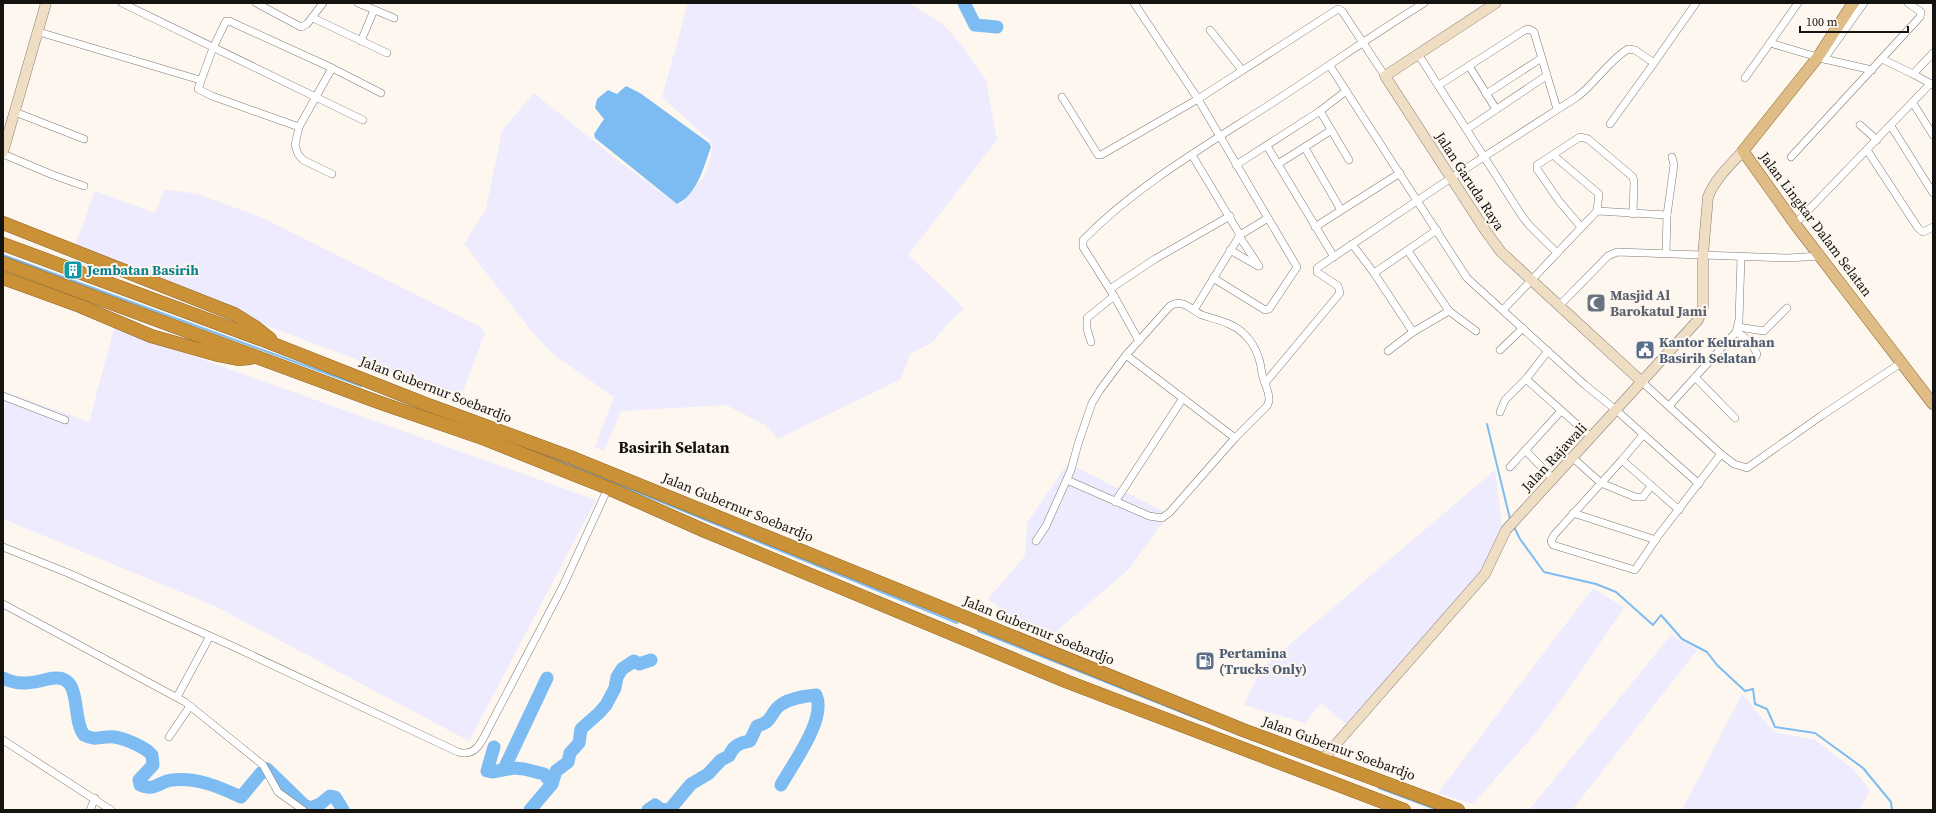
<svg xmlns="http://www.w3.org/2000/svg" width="1936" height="813" font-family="'Source Serif 4',serif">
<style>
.industrial{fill:#edebfd}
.water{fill:#7dbcf3}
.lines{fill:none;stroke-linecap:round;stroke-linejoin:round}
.stream{stroke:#7dbcf3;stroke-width:2}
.river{stroke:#7dbcf3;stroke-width:13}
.street-casing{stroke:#807a73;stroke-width:8}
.secondary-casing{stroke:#807a73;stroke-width:11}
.primary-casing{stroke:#8b6529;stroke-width:12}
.highway-casing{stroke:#8b6529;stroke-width:14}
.street{stroke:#fff;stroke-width:7}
.secondary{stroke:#efdec3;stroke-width:10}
.primary{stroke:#e0bd86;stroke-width:11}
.highway{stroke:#cb9136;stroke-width:13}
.labels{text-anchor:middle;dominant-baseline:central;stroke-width:4;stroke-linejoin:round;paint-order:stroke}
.street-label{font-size:14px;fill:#151310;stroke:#fdf7ef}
.culture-label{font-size:14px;font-weight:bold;fill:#0d838f;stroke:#fdf7ef;text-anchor:start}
.worship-label{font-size:14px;font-weight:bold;fill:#5b616d;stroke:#fdf7ef;text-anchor:start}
.service-label{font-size:14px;font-weight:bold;fill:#4e5e75;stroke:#fdf7ef;text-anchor:start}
.quarter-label{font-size:16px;font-weight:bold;fill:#151310;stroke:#fdf7ef}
</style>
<rect width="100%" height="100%" fill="#fdf7ef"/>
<g class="industrial">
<path d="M688,3h220l34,20 20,23 24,34 11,60 -89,115 45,42 11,12 -15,13 -16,20 -23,12 -9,25 -123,60 -13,-14 -39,-20 -105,6 -17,40 -9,-4 19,-50 -60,-42 -21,-22 -69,-89 22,-35 16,-78 31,-37h2l86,69 59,43 24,-29 9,-29 -4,-8 -47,-43z"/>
<path d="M165,189l32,5 64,23 218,109 6,7 -25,66 -282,-107 -104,-43 21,-58 60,22z"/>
<path d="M114,328l482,172 -127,241 -252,-134 -214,-88v-128l86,31z"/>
<path d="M1068,463l101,51 -40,55 -84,72 -57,-42 37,-43 2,-33z"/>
<path d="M1495,470l7,57 -18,44 -138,153 -25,-21 -16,20 -61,-18 17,-36z"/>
<path d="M1593,588l31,20 -61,89 -29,38 -61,69 -35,-11z"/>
<path d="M1671,635l26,15 -125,160h-43z"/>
<path d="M1742,694l32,38 41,8 39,30 16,21 -11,19h-177z"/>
</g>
<path class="water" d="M626,86l14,7 69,50 2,4c-7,19 -14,48 -34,57l-82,-66 -1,-4 10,-15 -9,-11 2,-9 11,-9 9,4z"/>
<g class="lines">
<g class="stream">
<path d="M3,255l358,131"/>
<path d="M1487,424l23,95"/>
<path d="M509,442l62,23 386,158"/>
<path d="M1514,527l6,12 24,33 52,12 20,8 37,33 8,-10 21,24 25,13 10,13 28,26 8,-2 2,15 12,5 8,18 40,6 48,35 28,34 1,8"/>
<path d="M978,631l223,89"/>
<path d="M1379,788l59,22"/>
</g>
<g class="river">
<path d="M964,3l11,22 22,2"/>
<path d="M3,678c15,8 30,5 45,1 37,-9 22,38 36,56 13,7 19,0 31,2 11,2 30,10 37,18l1,10 -14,15 1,5c14,7 20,-4 32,-5 25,-3 47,7 69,17l20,-24 6,-4 37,36 7,3 9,-4 10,-8 5,1 8,13"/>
<path d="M494,747l-7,24 5,1 22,-4 10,1 20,5 8,10"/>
<path d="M504,769l43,-91"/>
<path d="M530,810l22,-26 4,-13 12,-9 2,-9 9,-10 2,-14 18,-16 7,-8 9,-17 2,-11 5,-8 12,-8 5,3 12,-4"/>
<path d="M648,810l7,-5 7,5 9,-2 20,-24 17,-10 13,-14 8,-4c4,-10 10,-13 21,-15l7,-15c17,-4 13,-15 25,-22 9,-6 24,-8 34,-9 11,24 -23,68 -35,90"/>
</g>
<g class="street-casing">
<g id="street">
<path d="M122,3l241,117"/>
<path d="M256,3l45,24 6,-3 16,-21"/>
<path d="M358,3l36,15"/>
<path d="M1134,3l64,96 70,119 -28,17 -46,75"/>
<path d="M1798,3l-28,40 54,16 48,11"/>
<path d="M313,18l74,35"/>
<path d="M1210,30l32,40"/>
<path d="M39,32l161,48"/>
<path d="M361,41l13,-31"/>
<path d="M1418,54l104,162 7,9 28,28"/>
<path d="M1824,59l40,-56"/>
<path d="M1882,59l31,15 20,11"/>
<path d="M1330,66l137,212 118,107 31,25 83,74"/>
<path d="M1469,66l27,43"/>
<path d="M1913,74l20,-21"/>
<path d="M1745,78l25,-35"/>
<path d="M1439,85l86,-55 4,-1 5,3 23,77"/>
<path d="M1486,94l54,-35"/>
<path d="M1062,97l36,58h3l97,-56 140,-90 4,2 43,65"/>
<path d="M1913,103l20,32"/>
<path d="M1320,111l29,49"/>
<path d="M15,112l69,27"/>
<path d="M1610,124l44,-61"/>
<path d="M1860,125l17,15"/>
<path d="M1891,126l42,67"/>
<path d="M299,127l-87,-31 -14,-7 15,-41 13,-27h3l103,47 49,25"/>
<path d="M1467,129l79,-53"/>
<path d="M1267,146l67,111"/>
<path d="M1305,148l36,62"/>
<path d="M1867,150l51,78 5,4 10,-5"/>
<path d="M3,154l50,21 31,11"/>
<path d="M1192,155l48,80"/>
<path d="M1791,157l129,-140 1,-5 -13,-9"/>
<path d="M1278,164l52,-33"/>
<path d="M1236,165l84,-54 26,-20"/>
<path d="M332,174l-29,-14 -5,-6 -3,-9 4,-18 33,-59"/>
<path d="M1597,211l70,4"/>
<path d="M1795,224l135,-140"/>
<path d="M1315,227l85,-54"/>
<path d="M1581,227l-22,-26 -22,-32v-4l43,-28 8,2 45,38 1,5 -1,32"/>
<path d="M1239,236l20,30"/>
<path d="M1352,244l22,29 39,59"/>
<path d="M1230,250l28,16"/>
<path d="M1408,251l41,60 27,20"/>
<path d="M1666,253l1,-38 7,-50 -2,-8"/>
<path d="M1374,273l63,-43"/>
<path d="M1213,278l52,32 4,-1 28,-42 -29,-49"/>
<path d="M1110,289l45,-30 75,-43"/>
<path d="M1559,306l49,-50 9,-4 171,6 32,-2"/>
<path d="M1503,310l94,-99 2,-17 -46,-39"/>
<path d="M1738,327l26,4 23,-23"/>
<path d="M1736,332c10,5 17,11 21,22l-3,6"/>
<path d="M1139,341l-25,-45 -31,-49v-7c54,-55 124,-95 189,-137 51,-33 100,-68 152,-100"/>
<path d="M1091,342l-4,-13v-11l27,-22"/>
<path d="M1500,350l23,-22"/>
<path d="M1388,351l25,-19 36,-21"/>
<path d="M1126,355l109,83"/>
<path d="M1695,377l40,41"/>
<path d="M1526,379l65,58"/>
<path d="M1641,381l80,73 13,10 13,4 74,-52 80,-53"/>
<path d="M1265,383l75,-90 -2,-7 -21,-14v-4l134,-90 126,-81c19,-14 30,-35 51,-48l7,1 19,13 42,-60"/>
<path d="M3,396l62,24"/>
<path d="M1669,406l67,-74 3,-12 2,-63"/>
<path d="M1500,412l5,-12 21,-21 22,-28"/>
<path d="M1643,435l-21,25 -68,75 -3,6 2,4 82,25 23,-34 63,-82"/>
<path d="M1525,450l28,29"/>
<path d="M1573,458l28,25 34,14h8l8,-11"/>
<path d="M1622,460l57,50"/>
<path d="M1510,467l51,-56"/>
<path d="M1115,502l68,-104"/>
<path d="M1573,513l83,27"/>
<path d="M1036,541l10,-15 25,-56 7,-26 14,-41 8,-13 26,-35 44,-49c13,-8 21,4 32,9 9,3 18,5 27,9 21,9 31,29 33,50 2,9 8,18 7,27l-2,5 -32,32 -65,74 -8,6 -13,-2 -82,-36"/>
<path d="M3,547l65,26 162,72 228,107c16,5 23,-8 29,-21l76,-145 45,-98"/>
<path d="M3,604l182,98 78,63 15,27 25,18"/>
<path d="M177,697l33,-61"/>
<path d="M169,737l21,-31"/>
<path d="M3,740l108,70"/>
<path d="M90,810l5,-12"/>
</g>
</g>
<g class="secondary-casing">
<g id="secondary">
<path d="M1496,3l-111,73 100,154 16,22 140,129"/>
<path d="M3,152l43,-149"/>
<path d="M1323,759l162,-185 21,-44 192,-210 5,-13v-52l5,-58c6,-17 23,-33 35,-46"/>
</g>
</g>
<g class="primary-casing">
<path id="primary" d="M1853,3l-35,54 -75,94 52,73 138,180"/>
</g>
<g class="highway-casing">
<g id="highway">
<path d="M3,223l231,91 21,13 15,12"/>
<path d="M3,244l260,96 160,63 147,54 673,273 215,80"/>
<path d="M3,263l375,139 107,37 123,49 97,43 363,151 336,128"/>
<path d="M3,278l77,28 71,30 67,19 20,4 12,-1"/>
</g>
</g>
<use href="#street" class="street"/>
<use href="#secondary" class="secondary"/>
<use href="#primary" class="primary"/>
<use href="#highway" class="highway"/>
</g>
<defs>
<g id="building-square" transform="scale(1)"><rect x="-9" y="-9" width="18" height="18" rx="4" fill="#0f9aa8" stroke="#fdf7ef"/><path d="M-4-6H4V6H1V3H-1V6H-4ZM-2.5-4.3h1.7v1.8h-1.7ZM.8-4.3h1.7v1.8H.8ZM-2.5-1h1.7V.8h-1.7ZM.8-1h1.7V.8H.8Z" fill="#fff"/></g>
<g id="mosque-square" transform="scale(1)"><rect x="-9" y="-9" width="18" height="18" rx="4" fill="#6b7280" stroke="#fdf7ef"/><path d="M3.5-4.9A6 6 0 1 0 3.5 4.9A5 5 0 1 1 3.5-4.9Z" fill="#fff"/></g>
<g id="civic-square" transform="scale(1)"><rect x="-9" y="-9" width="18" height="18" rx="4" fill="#5c6f8a" stroke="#fdf7ef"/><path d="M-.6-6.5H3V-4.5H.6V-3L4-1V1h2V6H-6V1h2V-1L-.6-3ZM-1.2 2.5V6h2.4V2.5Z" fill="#fff"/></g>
<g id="fuel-square" transform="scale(1)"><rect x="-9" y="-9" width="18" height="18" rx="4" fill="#5c6f8a" stroke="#fdf7ef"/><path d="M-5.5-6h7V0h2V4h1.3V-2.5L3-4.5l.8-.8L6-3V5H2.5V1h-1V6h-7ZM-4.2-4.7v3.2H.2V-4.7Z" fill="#fff"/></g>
</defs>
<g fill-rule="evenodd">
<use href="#building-square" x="73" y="270"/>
<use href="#mosque-square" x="1596" y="303"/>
<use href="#civic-square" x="1645" y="350"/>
<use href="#fuel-square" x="1205" y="661"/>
</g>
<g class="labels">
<g class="street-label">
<text transform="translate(1470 181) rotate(57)">Jalan Garuda Raya</text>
<text transform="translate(1816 224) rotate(53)">Jalan Lingkar Dalam Selatan</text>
<text transform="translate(436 389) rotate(21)">Jalan Gubernur Soebardjo</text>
<text transform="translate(1554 457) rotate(-47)">Jalan Rajawali</text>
<text transform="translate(738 507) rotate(22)">Jalan Gubernur Soebardjo</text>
<text transform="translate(1039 630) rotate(22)">Jalan Gubernur Soebardjo</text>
<text transform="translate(1339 748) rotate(20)">Jalan Gubernur Soebardjo</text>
</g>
<g class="culture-label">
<text x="87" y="270">Jembatan Basirih</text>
</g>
<g class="worship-label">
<text x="1610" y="295">Masjid Al<tspan x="1610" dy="16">Barokatul Jami</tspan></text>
</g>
<g class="service-label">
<text x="1659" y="342">Kantor Kelurahan<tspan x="1659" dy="16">Basirih Selatan</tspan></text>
<text x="1219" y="653">Pertamina<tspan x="1219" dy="16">(Trucks Only)</tspan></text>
</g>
<g class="quarter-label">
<text x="674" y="447">Basirih Selatan</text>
</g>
</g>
<rect width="1936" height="813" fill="none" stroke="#151310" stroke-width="8"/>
<path d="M1800 26v6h108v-6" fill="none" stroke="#151310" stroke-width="2"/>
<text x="1806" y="26" font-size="12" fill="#151310" stroke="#fdf7ef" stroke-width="3" paint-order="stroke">100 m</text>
</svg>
